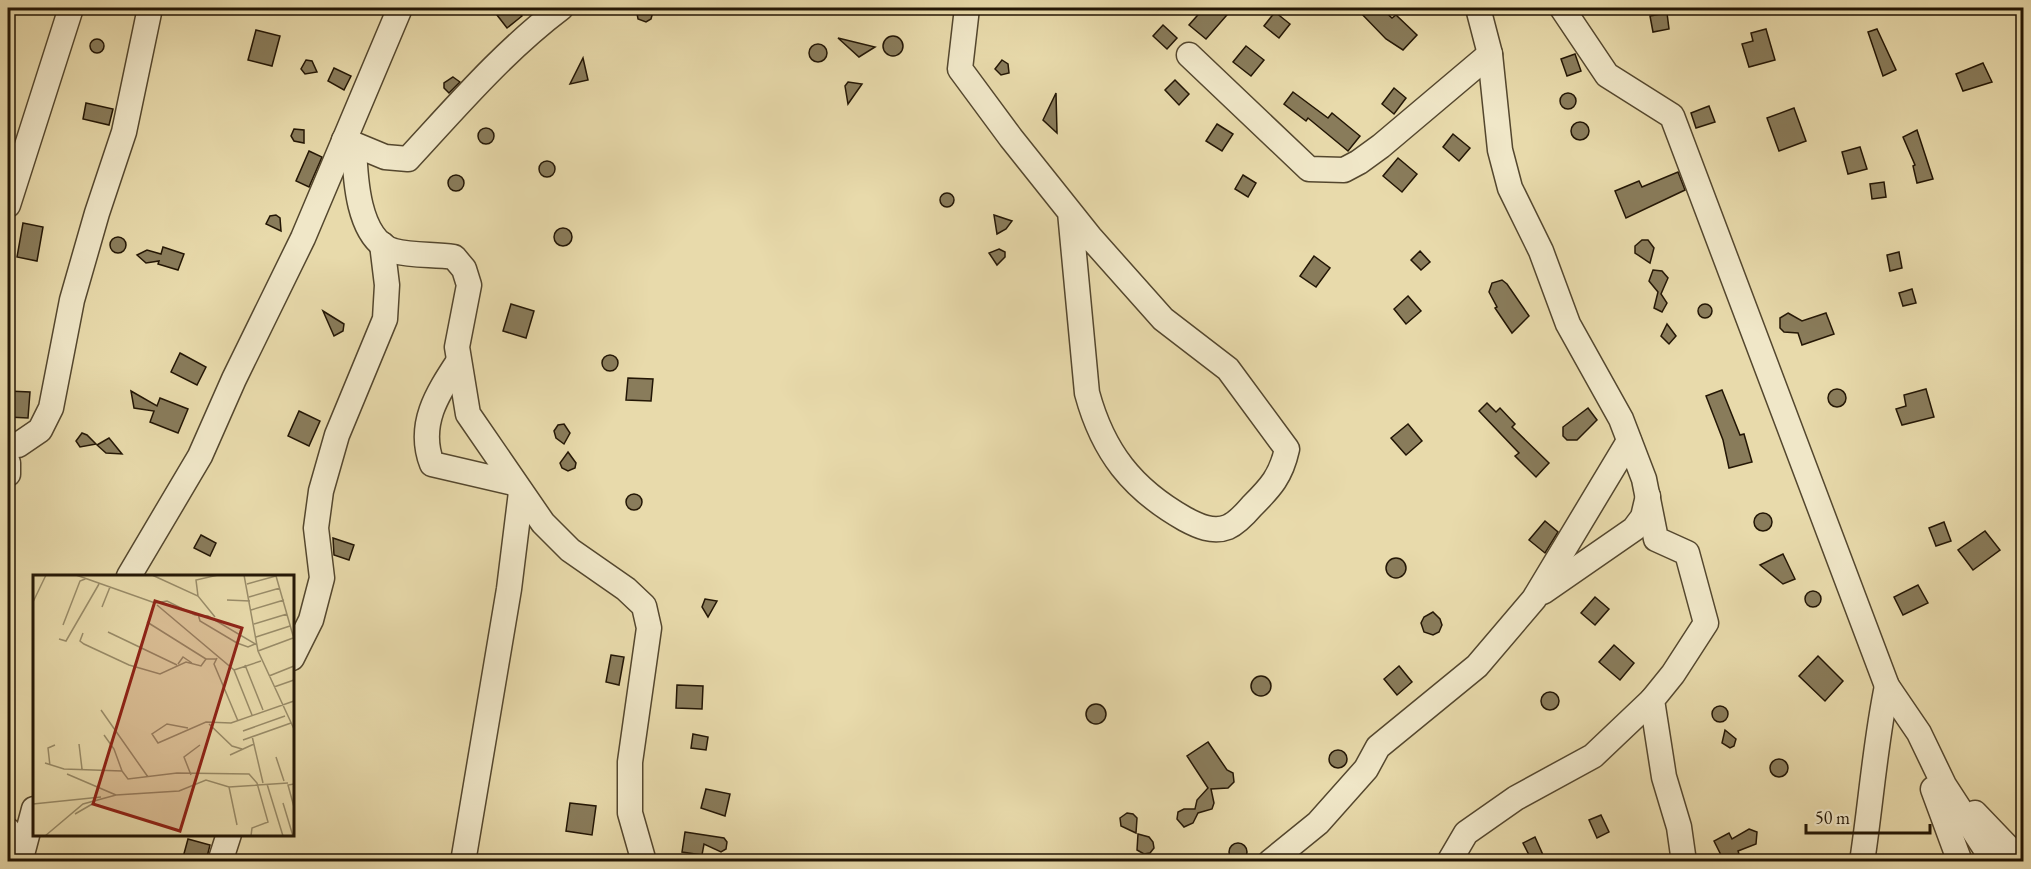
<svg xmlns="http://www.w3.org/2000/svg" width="2031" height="869" font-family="'EB Garamond',serif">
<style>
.building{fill:#897c5b;stroke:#231605;stroke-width:1.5}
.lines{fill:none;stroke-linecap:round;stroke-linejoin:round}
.minor-casing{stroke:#54472e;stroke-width:27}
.minor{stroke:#f0e7c8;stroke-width:24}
.inset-road{fill:none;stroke:#998c69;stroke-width:1.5}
.view{fill:#8f2418;fill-opacity:0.15;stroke:#8f2418;stroke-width:3}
.inset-edge{fill:none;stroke:#231605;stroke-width:3}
</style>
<rect width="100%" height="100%" fill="#e8daab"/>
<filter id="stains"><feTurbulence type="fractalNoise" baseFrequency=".00333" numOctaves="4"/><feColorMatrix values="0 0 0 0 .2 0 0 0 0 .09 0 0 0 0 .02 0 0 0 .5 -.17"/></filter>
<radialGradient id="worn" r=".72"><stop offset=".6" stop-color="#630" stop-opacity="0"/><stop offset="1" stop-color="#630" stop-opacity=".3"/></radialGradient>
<g class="building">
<path d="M505,8h10l7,8 -15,12 -10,-13z"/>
<path d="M636,8h18l-3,11 -5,3 -8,-3z"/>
<path d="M1204,8h29l-27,31 -17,-14z"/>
<path d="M1356,8h25l11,10 4,-3 21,20 -14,15 -17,-11z"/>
<path d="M1275,12l15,12 -11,14 -15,-12z"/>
<path d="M1667,13l2,16 -16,3 -3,-16z"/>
<path d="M1163,25l14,13 -10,11 -14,-13z"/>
<path d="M1766,29l9,31 -26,7 -7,-23 11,-3 -2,-8z"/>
<path d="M1877,29l19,41 -13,6 -15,-44z"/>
<path d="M256,30l24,6 -8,30 -24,-6z"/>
<circle cx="893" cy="46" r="10"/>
<path d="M838,38l37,9 -16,10z"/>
<circle cx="97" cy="46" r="7"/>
<circle cx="818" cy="53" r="9"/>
<path d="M1246,46l18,14 -13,16 -18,-14z"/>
<path d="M1575,54l6,17 -14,5 -6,-17z"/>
<path d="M583,58l5,22 -18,4z"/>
<path d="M306,60l6,1 5,11 -12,2 -4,-5z"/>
<path d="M1002,60l6,4 1,9 -8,2 -6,-6z"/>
<path d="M1983,63l9,19 -29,9 -7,-17z"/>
<path d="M334,68l17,8 -7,14 -16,-9z"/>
<path d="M453,77l7,5 -11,11 -5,-5v-5z"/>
<path d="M1175,80l14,14 -10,11 -14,-15z"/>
<path d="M848,82l14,2 -14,20 -3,-18z"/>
<path d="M1394,88l12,10 -12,16 -12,-10z"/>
<path d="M1293,92l35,26 4,-5 28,23 -12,15 -40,-33 -2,3 -22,-17z"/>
<path d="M1056,93l1,40 -14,-13z"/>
<circle cx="1568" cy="101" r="8"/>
<path d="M86,103l27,6 -4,16 -26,-6z"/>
<path d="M1709,106l6,16 -19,6 -5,-15z"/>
<path d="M1794,108l12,33 -27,10 -12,-33z"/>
<circle cx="1580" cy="131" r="9"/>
<path d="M1217,124l16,10 -11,17 -16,-10z"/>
<circle cx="486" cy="136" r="8"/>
<path d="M294,129l10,1v13l-10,-2 -3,-5z"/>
<path d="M1917,130l16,49 -16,4 -4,-17 2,-1 -12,-28z"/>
<path d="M1453,134l17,14 -11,13 -16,-14z"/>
<path d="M1860,147l7,22 -19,5 -6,-22z"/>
<path d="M309,151l13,6 -13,30 -13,-6z"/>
<path d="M1398,158l19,16 -15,18 -19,-16z"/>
<circle cx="547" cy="169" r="8"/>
<path d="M1678,172l7,18 -59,28 -11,-27 24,-10 3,6z"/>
<circle cx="456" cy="183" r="8"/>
<path d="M1243,175l13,8 -8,14 -13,-8z"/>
<path d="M1884,182l2,15 -14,2 -2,-15z"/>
<circle cx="947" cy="200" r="7"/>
<path d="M276,215l4,3 1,13 -15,-7 4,-8z"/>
<path d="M994,215l18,6 -6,8 -9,5z"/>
<path d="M23,223l20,4 -6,34 -20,-4z"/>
<circle cx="563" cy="237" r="9"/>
<circle cx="118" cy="245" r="8"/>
<path d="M1642,240h6l6,8 -4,15 -15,-10v-7z"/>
<path d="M163,247l21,7 -6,16 -20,-6 1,-3 -13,2 -9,-8 10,-5 14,4z"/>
<path d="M999,249l6,3v5l-8,8 -8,-12z"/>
<path d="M1420,251l10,11 -9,8 -10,-10z"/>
<path d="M1899,252l3,16 -12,3 -3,-16z"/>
<path d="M1314,256l16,12 -14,19 -16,-11z"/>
<path d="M1653,270l9,1 6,7 -7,16 6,9 -5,9 -8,-4 4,-16 -9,-11z"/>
<path d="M1502,280l5,4 22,32 -17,17 -17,-25 2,-1 -8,-15 3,-9z"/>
<path d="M1912,289l4,14 -13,3 -4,-13z"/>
<path d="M1408,296l13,15 -15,13 -12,-15z"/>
<circle cx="1705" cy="311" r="7"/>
<path d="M511,304l23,7 -8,27 -23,-7z"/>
<path d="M323,311l21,13 -1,7 -9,5z"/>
<path d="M1788,313l14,8 24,-8 8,21 -32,11 -4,-12 -14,-1 -4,-4v-10z"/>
<path d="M1667,324l9,12 -7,8 -8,-8z"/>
<path d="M180,353l26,14 -9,18 -26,-13z"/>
<circle cx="610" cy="363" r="8"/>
<path d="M628,378l25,1 -2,22 -25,-1z"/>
<circle cx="1837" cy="398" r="9"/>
<path d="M1926,389l8,28 -32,8 -6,-16 10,-3 -2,-11z"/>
<path d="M1722,390l18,45 4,-1 8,28 -23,6 -6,-28 -17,-44z"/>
<path d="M8,391l22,1 -2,26 -20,-1z"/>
<path d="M131,391l26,15 3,-8 28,11 -10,24 -28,-11 4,-11 -20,-3z"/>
<path d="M1487,403l9,9 4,-4 15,16 -3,3 37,36 -13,14 -21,-21 4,-3 -40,-42z"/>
<path d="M1588,408l9,12 -20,20h-10l-4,-4v-9z"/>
<path d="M299,411l21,10 -11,25 -21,-10z"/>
<path d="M564,424l6,9 -6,11 -8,-6 -2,-7 4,-6z"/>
<path d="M1408,424l14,17 -16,14 -15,-17z"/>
<path d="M82,433l5,2 9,9 -16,3 -4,-6z"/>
<path d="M109,438l13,16 -16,-1 -9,-8z"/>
<path d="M568,452l8,11 -1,5 -7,3 -6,-3 -2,-5z"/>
<circle cx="634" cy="502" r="8"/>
<circle cx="1763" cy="522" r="9"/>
<path d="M1545,521l13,11 -13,21 -16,-13z"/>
<path d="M1944,522l7,19 -15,5 -7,-18z"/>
<path d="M1985,531l15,19 -27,20 -15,-20z"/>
<path d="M201,535l15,8 -6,13 -16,-8z"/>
<path d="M333,538l21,7 -5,15 -15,-5z"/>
<path d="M1783,554l12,25 -12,5 -23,-19z"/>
<circle cx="1396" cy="568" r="10"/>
<path d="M1918,585l10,18 -25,12 -9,-18z"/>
<circle cx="1813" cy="599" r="8"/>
<path d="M1595,597l14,12 -14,16 -14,-12z"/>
<path d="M705,599l12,2 -9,16 -6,-10z"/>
<path d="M1433,612l7,7 2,6 -3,7 -6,3 -9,-3 -3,-9 3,-6z"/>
<path d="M1614,645l20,18 -14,17 -21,-18z"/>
<path d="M611,655l13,2 -5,28 -13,-3z"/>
<path d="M1818,656l25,25 -18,20 -26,-25z"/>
<path d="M1399,666l13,16 -15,13 -13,-16z"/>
<circle cx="1261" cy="686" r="10"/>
<path d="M677,685l26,1 -1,23 -26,-1z"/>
<circle cx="1550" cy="701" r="9"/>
<circle cx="1096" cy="714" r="10"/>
<circle cx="1720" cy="714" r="8"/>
<path d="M1725,730l11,9 -2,7 -4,2 -8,-5z"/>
<path d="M693,734l15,3 -2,13 -15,-2z"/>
<path d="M1208,742l19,28 6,3 1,9 -6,6 -17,1 3,14 -2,6 -14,4 -5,10 -9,4 -7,-8 1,-7 6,-3h11l2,-9 11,-12 -21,-32z"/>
<circle cx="1338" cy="759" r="9"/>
<circle cx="1779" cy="768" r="9"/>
<path d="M706,789l24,5 -5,22 -24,-8z"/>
<path d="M570,803l26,3 -4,29 -26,-4z"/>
<path d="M1127,813l6,1 4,4 -1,15 -15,-7 -1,-8z"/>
<path d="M1601,815l8,17 -12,6 -8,-18z"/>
<path d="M1749,829l8,3 -1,12 -18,7 1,3 -15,7 -10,-20 15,-8 3,6z"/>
<path d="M685,832l39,6 3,4 -1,7 -5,3 -17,-8 -2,11 -20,-3z"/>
<path d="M1138,834l11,3 4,5 1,6 -4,5 -6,1 -7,-4z"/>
<path d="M1535,837l8,18 -11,6 -9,-18z"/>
<path d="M188,839l22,6 -4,16h-24z"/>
<circle cx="1238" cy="852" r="9"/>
</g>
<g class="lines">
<g class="minor-casing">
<g id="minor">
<path d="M967,8l-7,61 51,69 79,99 73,82 65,50 59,80c-6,27 -16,38 -35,57 -6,7 -15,17 -24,21 -15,6 -30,-1 -43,-8 -53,-30 -82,-67 -98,-126l-17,-181"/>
<path d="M1478,8l12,46 10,96 10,38 31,63 27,73 53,95 23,60 12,60 31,14 19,70 -33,51 -21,26 12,77 15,50 5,35"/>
<path d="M1562,8l45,67 65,41 215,570 32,47 25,52 50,77"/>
<path d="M1189,55l120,114 35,1 15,-8 22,-16 109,-92"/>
<path d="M344,140l41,17 23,2c49,-53 96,-108 153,-151"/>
<path d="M354,145c1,30 3,95 40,106 20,5 40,3 60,6l10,12 5,16 -12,62 11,67 75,109 27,27 56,39 18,17 5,22 -19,134v51l14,49"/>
<path d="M8,205l63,-197"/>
<path d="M458,362c-21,32 -41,63 -26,102l82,19"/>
<path d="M8,445h10l22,-15 11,-22 21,-108 25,-87 27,-81 26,-124"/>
<path d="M8,463v11"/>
<path d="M129,576l71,-120 34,-77 69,-141 97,-230"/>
<path d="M1543,592l91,-63 9,-12 5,-21"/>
<path d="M292,658l19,-38 11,-42 -6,-50 5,-37 16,-56 48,-116 2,-34 -5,-41"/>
<path d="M1933,789l27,73"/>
<path d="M1975,813l47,49"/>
<path d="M8,830l7,32"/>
<path d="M20,862l14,-53"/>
<path d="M220,862l9,-28"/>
<path d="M463,862l46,-273 12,-97"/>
<path d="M1270,862l48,-39 48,-54 12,-22 99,-81 57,-67 95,-158"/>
<path d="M1449,862l17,-29 50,-35 77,-42 59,-56"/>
<path d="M1862,862c9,-59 13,-118 25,-176"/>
</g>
</g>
<use href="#minor" class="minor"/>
</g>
<g transform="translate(33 575)">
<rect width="261" height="261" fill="#e8daab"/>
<path class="inset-road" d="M43,0l79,28 12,-2 28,14 13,1 49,29M119,0l46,21 17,21M211,0l14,76 36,78M214,9l29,-8 18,63M165,21l-2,-16 22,-5M216,22l31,-9M194,25l23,1M0,27l13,-27M124,30l77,65 18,45M69,32l8,-20M218,35l33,-10M165,39l2,7 37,22 11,4 7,-3M114,47l59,37M221,49l33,-10M30,50l17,-44 5,-2M75,57l69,33M50,58l-3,8 4,3 45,21 31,9 26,-12 15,4 5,-7h11M223,62l34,-11M26,64l7,2 33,-57M225,76l35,-13M184,83l-3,6 24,57M145,89l5,-7 9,6M212,90l18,45M201,95l27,-9M236,101l25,-10M241,112l20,-7M68,135l47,67M176,149l23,22 10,3M155,153l-21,-4 -15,10 6,9 48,-21 25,1 63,-22M210,156l42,-15M71,160l10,14 8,22M219,161l11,47M210,165l48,-17M46,169l3,25M197,180l24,-11M243,182l8,24M12,188l19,6 58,2 6,8 49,-6 72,1 8,9 11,39 -16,6 -1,8M17,191l-2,-18 7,-3M34,199l49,21M158,200l-7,-18 16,-12M234,209l16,52M261,209l-6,1 6,22M196,212l8,38M250,228l10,33M0,229l68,-7M42,239l19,-11M12,261l38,-32 33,-9 63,-4 27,-11 23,7 59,-4"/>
<path class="view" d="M122,26l87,27 -62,203 -87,-27z"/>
<rect width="261" height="261" class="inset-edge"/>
</g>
<rect width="2031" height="869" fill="none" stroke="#e8daab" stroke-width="30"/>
<rect x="9" y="9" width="2013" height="851" fill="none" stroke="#231605" stroke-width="3"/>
<rect x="15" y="15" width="2001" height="839" fill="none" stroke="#231605" stroke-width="1.5"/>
<path d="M1806 824v9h124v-9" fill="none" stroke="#231605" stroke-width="3"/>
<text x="1815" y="824" font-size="18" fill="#231605" stroke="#f0e7c8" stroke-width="4.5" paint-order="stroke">50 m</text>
<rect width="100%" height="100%" filter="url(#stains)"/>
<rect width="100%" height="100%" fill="url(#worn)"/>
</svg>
